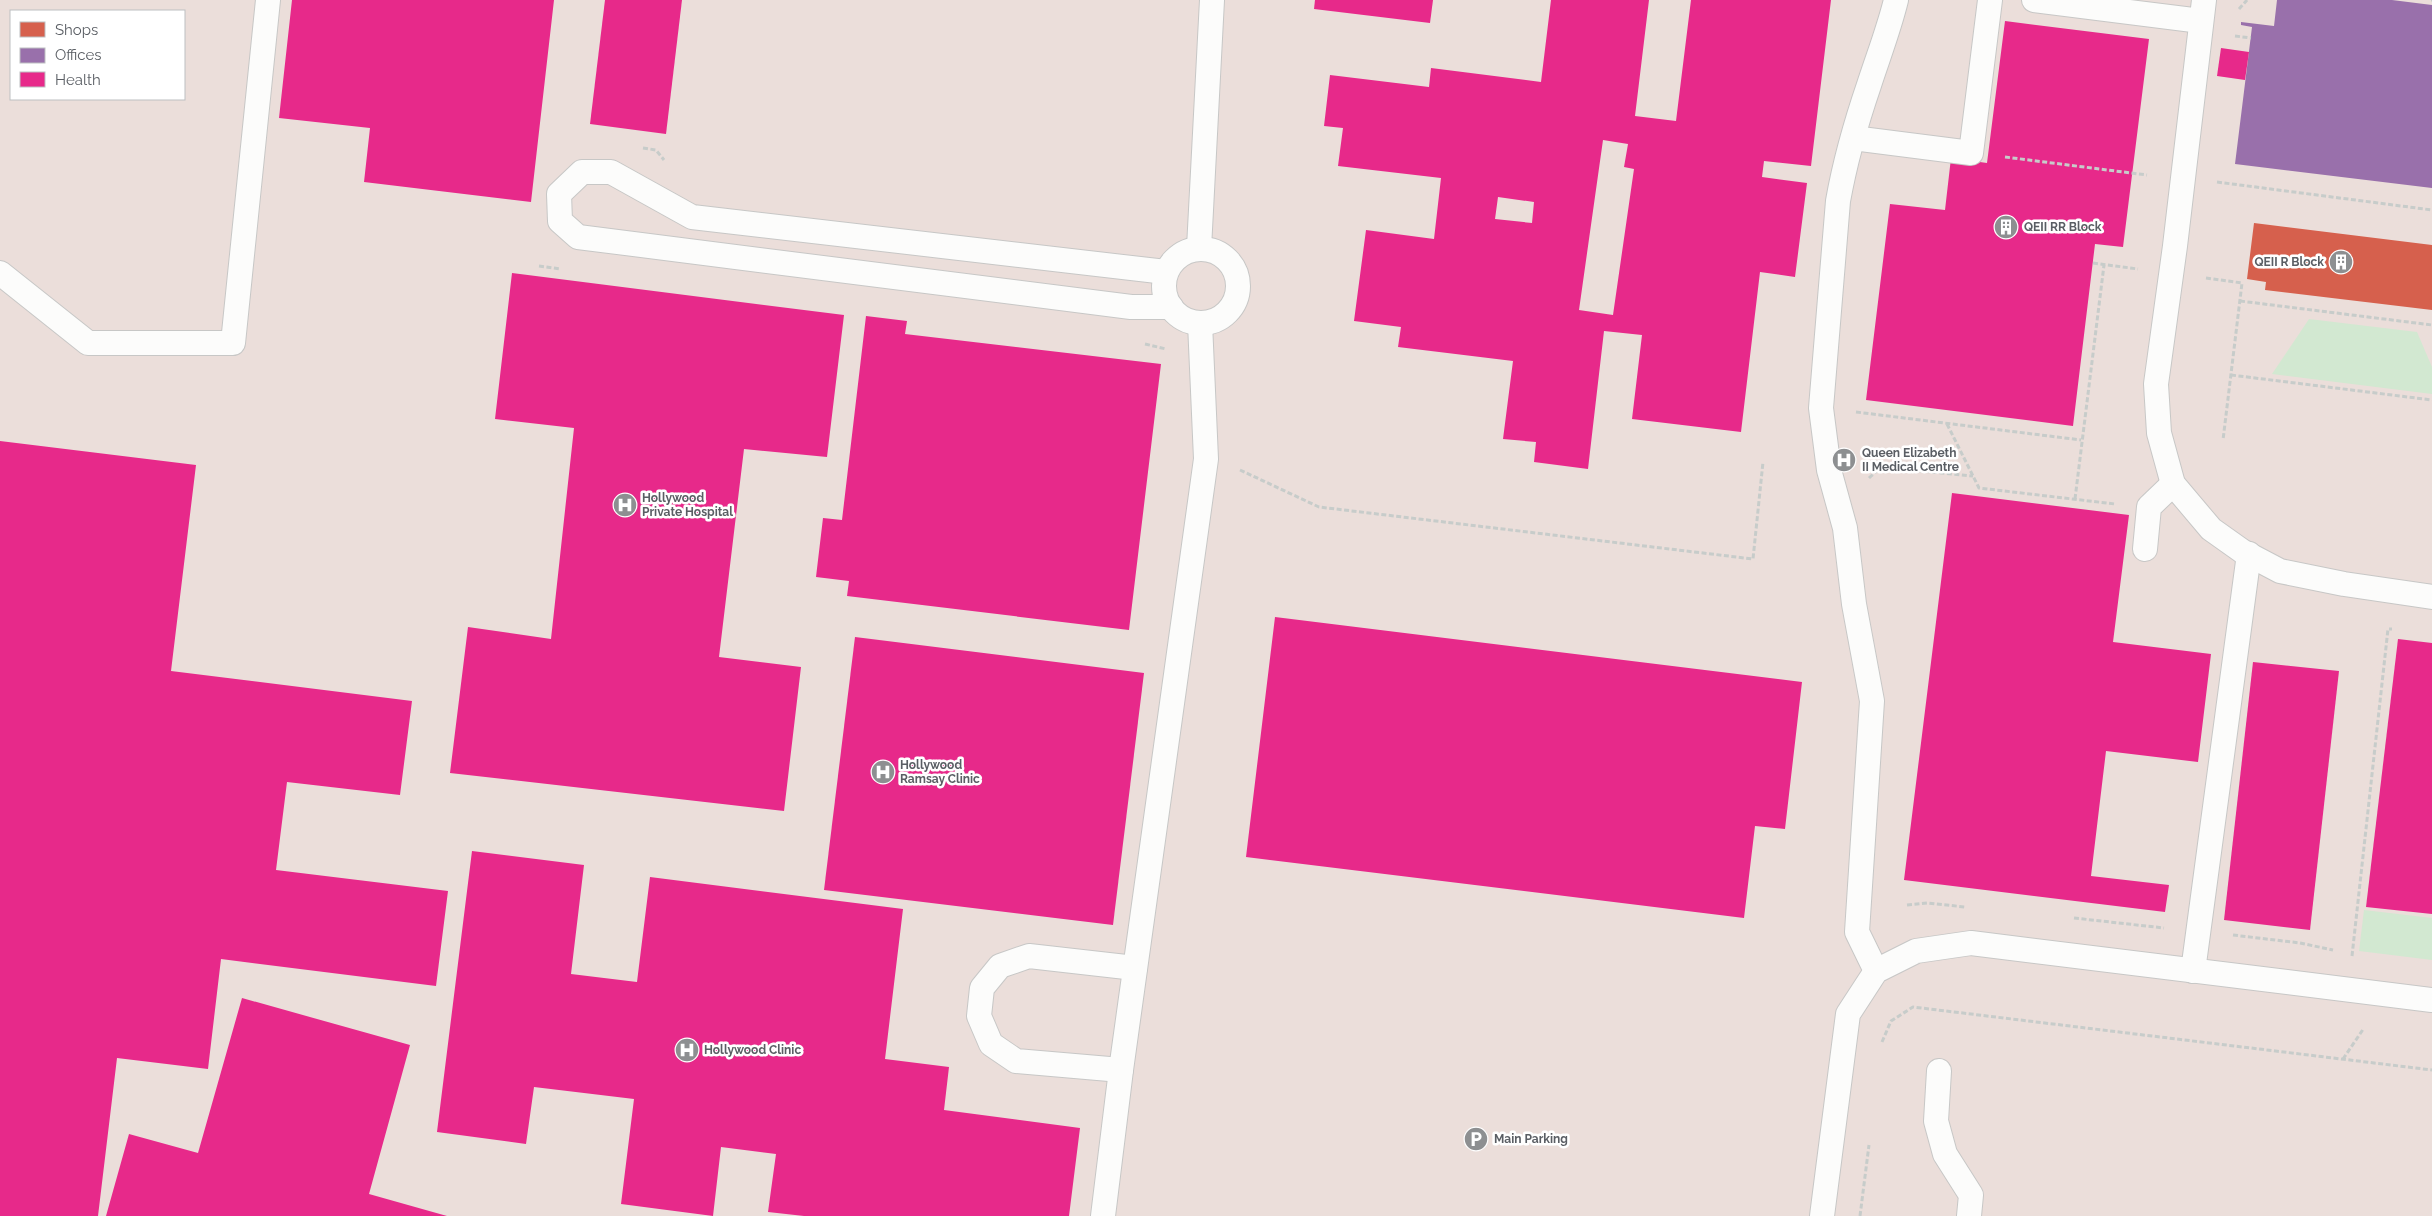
<svg xmlns="http://www.w3.org/2000/svg" width="2432" height="1216" font-family="Raleway,sans-serif">
<style>
.medical{fill:#ebdeda;fill-rule:evenodd}
.green{fill:#d2e8d1}
.shops{fill:#d6604d}
.offices{fill:#9970ab}
.health{fill:#e7298a;fill-rule:evenodd}
.lines{fill:none;stroke-linecap:round;stroke-linejoin:round}
.lane-casing{stroke:#c7c7c6;stroke-width:26}
.path{stroke:#c7ccca;stroke-width:3;stroke-dasharray:5 2.5;stroke-linecap:butt}
.lane{stroke:#fcfcfb;stroke-width:24}
.labels{text-anchor:middle;dominant-baseline:central;stroke-width:5;stroke-linejoin:round;paint-order:stroke}
.poi-label{font-size:12px;font-weight:bold;fill:#5a5e64;stroke:#fff;text-anchor:start}
</style>
<rect width="100%" height="100%" fill="#ebeae5"/>
<path class="medical" d="M0,0h2432v1216h-2432zM11,11h173v88h-173z"/>
<g class="green">
<path d="M2309,319l108,13 15,35v27l-160,-20z"/>
<path d="M2364,910l68,8v42l-73,-9z"/>
</g>
<path class="shops" d="M2254,223l178,22v65l-167,-20 1,-8 -19,-3z"/>
<path class="offices" d="M2277,0h115l40,5v183l-197,-24 17,-137 -11,-2v-3l33,4z"/>
<g class="health">
<path d="M292,0h262l-23,202 -167,-20 6,-54 -91,-10z"/>
<path d="M605,0h77l-16,134 -76,-10z"/>
<path d="M1315,0h118l-3,23 -116,-14z"/>
<path d="M1551,0h98l-14,116 41,5 15,-121h140l-20,166 -47,-5 -2,16 45,6 -12,94 -35,-5 -19,160 -109,-13 10,-84 -38,-4 -16,138 -54,-7 2,-20 -33,-3 10,-78 -115,-14 3,-20 -47,-6 12,-91 68,9 7,-61 -103,-12 5,-38 -19,-2 6,-51 99,12 2,-19 110,14zM1603,140l25,4 -4,23 10,2 -21,146 -34,-5zM1498,197l36,5 -2,21 -37,-4z"/>
<path d="M2005,21l144,18 -26,208 -28,-3 -22,182 -207,-26 24,-196 55,6 6,-52 36,5z"/>
<path d="M2221,48l28,4 -4,28 -28,-4z"/>
<path d="M512,273l332,42 -17,142 -83,-8 -25,208 82,10 -17,144 -334,-38 18,-146 83,12 23,-211 -79,-9z"/>
<path d="M866,316l41,5 -2,13 256,30 -32,266 -282,-34 2,-15 -33,-4 7,-59 19,2z"/>
<path d="M0,441l196,24 -25,206 241,30 -12,94 -113,-13 -11,88 172,21 -12,95 -215,-27 -13,110 -91,-11 -19,158h-98z"/>
<path d="M1952,493l177,22 -16,127 98,12 -13,108 -92,-11 -15,125 78,9 -4,27 -261,-32z"/>
<path d="M1275,617l527,65 -17,147 -30,-3 -11,92 -498,-61z"/>
<path d="M855,637l289,36 -31,252 -289,-35z"/>
<path d="M2398,639l34,4v271l-66,-7z"/>
<path d="M2253,662l86,9 -29,259 -86,-10z"/>
<path d="M472,851l112,14 -13,109 66,8 13,-105 253,32 -18,150 64,8 -5,43 136,18 -11,88h-265l-36,-4 8,-58 -55,-7 -8,69 -92,-12 13,-105 -100,-12 -8,57 -89,-12z"/>
<path d="M242,998l168,47 -41,149 78,22h-341l23,-82 69,19z"/>
</g>
<g class="lines">
<g class="lane-casing">
<g id="lane">
<path d="M2034,0l167,21"/>
<path d="M2204,0l-29,246 -19,138 3,49 14,51 38,45 31,22 38,20 64,13 88,13"/>
<path d="M1853,138l118,15 19,-153"/>
<path d="M1199,248l13,-248"/>
<circle cx="1201" cy="286" r="37"/>
<path d="M1166,272l-474,-55 -81,-45h-29l-23,22 1,27 18,16 553,70h40"/>
<path d="M0,273l88,70h145l35,-343"/>
<path d="M2145,549l4,-42 24,-23"/>
<path d="M1876,971l-19,-39 15,-231 -18,-97 -9,-76 -16,-58 -8,-62 17,-207c7,-39 18,-78 31,-116 9,-28 20,-56 27,-85"/>
<path d="M2193,971l56,-417"/>
<path d="M1121,1070l-105,-9 -25,-17 -12,-28 3,-28 18,-22 29,-10 106,12"/>
<path d="M1939,1071l-3,50 9,33 26,41 -2,21"/>
<path d="M1103,1216l18,-146 85,-611 -6,-136"/>
<path d="M1822,1216l26,-202 28,-43 40,-20 55,-8 461,57"/>
</g>
</g>
<g class="path">
<path d="M2431,0h1"/>
<path d="M2239,9l8,-9"/>
<path d="M2235,36l16,2"/>
<path d="M643,148l13,2 8,10"/>
<path d="M2005,157l142,18"/>
<path d="M2217,182l215,28"/>
<path d="M2093,263l45,6"/>
<path d="M539,266l22,3"/>
<path d="M2206,278l36,5 -19,157"/>
<path d="M2240,301l192,24"/>
<path d="M1145,344l21,5"/>
<path d="M2231,375l201,25"/>
<path d="M1856,412l225,28"/>
<path d="M1947,424l32,64 136,16"/>
<path d="M1240,470l79,37 434,52 10,-97"/>
<path d="M1869,478l12,-11 92,9"/>
<path d="M2075,499l29,-234"/>
<path d="M1907,905l20,-2 38,4"/>
<path d="M2074,918l90,10"/>
<path d="M2233,935l67,8 33,7"/>
<path d="M2352,956l36,-327h4"/>
<path d="M1882,1042l9,-21 22,-14 519,63"/>
<path d="M2343,1059l21,-31"/>
<path d="M1860,1216l9,-71"/>
</g>
<use href="#lane" class="lane"/>
</g>
<defs>
<g id="building-disc" transform="scale(1.25)"><circle r="9.5" fill="#8d8f91" stroke="#fff"/><path d="M-4-6H4V6H1V3H-1V6H-4ZM-2.5-4.3h1.7v1.8h-1.7ZM.8-4.3h1.7v1.8H.8ZM-2.5-1h1.7V.8h-1.7ZM.8-1h1.7V.8H.8Z" fill="#fff"/></g>
<g id="hospital-disc" transform="scale(1.25)"><circle r="9.5" fill="#8d8f91" stroke="#fff"/><path d="M-5-5h3v3.5h4V-5h3V5h-3V1.5h-4V5h-3Z" fill="#fff"/></g>
<g id="parking-disc" transform="scale(1.25)"><circle r="9.5" fill="#8d8f91" stroke="#fff"/><path d="M-3.5-5.5H1a3.5 3.5 0 0 1 0 7H-1V5.5H-3.5ZM-1-3.4V-.6H.8a1.4 1.4 0 0 0 0-2.8Z" fill="#fff"/></g>
</defs>
<g fill-rule="evenodd">
<use href="#building-disc" x="2006" y="227"/>
<use href="#building-disc" x="2341" y="262"/>
<use href="#hospital-disc" x="1844" y="460"/>
<use href="#hospital-disc" x="625" y="505"/>
<use href="#hospital-disc" x="883" y="772"/>
<use href="#hospital-disc" x="687" y="1050"/>
<use href="#parking-disc" x="1476" y="1139"/>
</g>
<g class="labels">
<g class="poi-label">
<text x="2024" y="227">QEII RR Block</text>
<text x="2324" y="262" text-anchor="end">QEII R Block</text>
<text x="1862" y="453">Queen Elizabeth<tspan x="1862" dy="14">II Medical Centre</tspan></text>
<text x="642" y="498">Hollywood<tspan x="642" dy="14">Private Hospital</tspan></text>
<text x="900" y="765">Hollywood<tspan x="900" dy="14">Ramsay Clinic</tspan></text>
<text x="704" y="1050">Hollywood Clinic</text>
<text x="1494" y="1139">Main Parking</text>
</g>
</g>
<rect x="10" y="10" width="175" height="90" fill="#ffffff" stroke="#bdbfc1"/>
<rect x="20" y="22" width="25" height="15" fill="#d6604d" stroke="#bdbfc1"/>
<text x="55" y="35" font-size="15" fill="#5a5e64">Shops</text>
<rect x="20" y="48" width="25" height="15" fill="#9970ab" stroke="#bdbfc1"/>
<text x="55" y="60" font-size="15" fill="#5a5e64">Offices</text>
<rect x="20" y="72" width="25" height="15" fill="#e7298a" stroke="#bdbfc1"/>
<text x="55" y="85" font-size="15" fill="#5a5e64">Health</text>
</svg>
